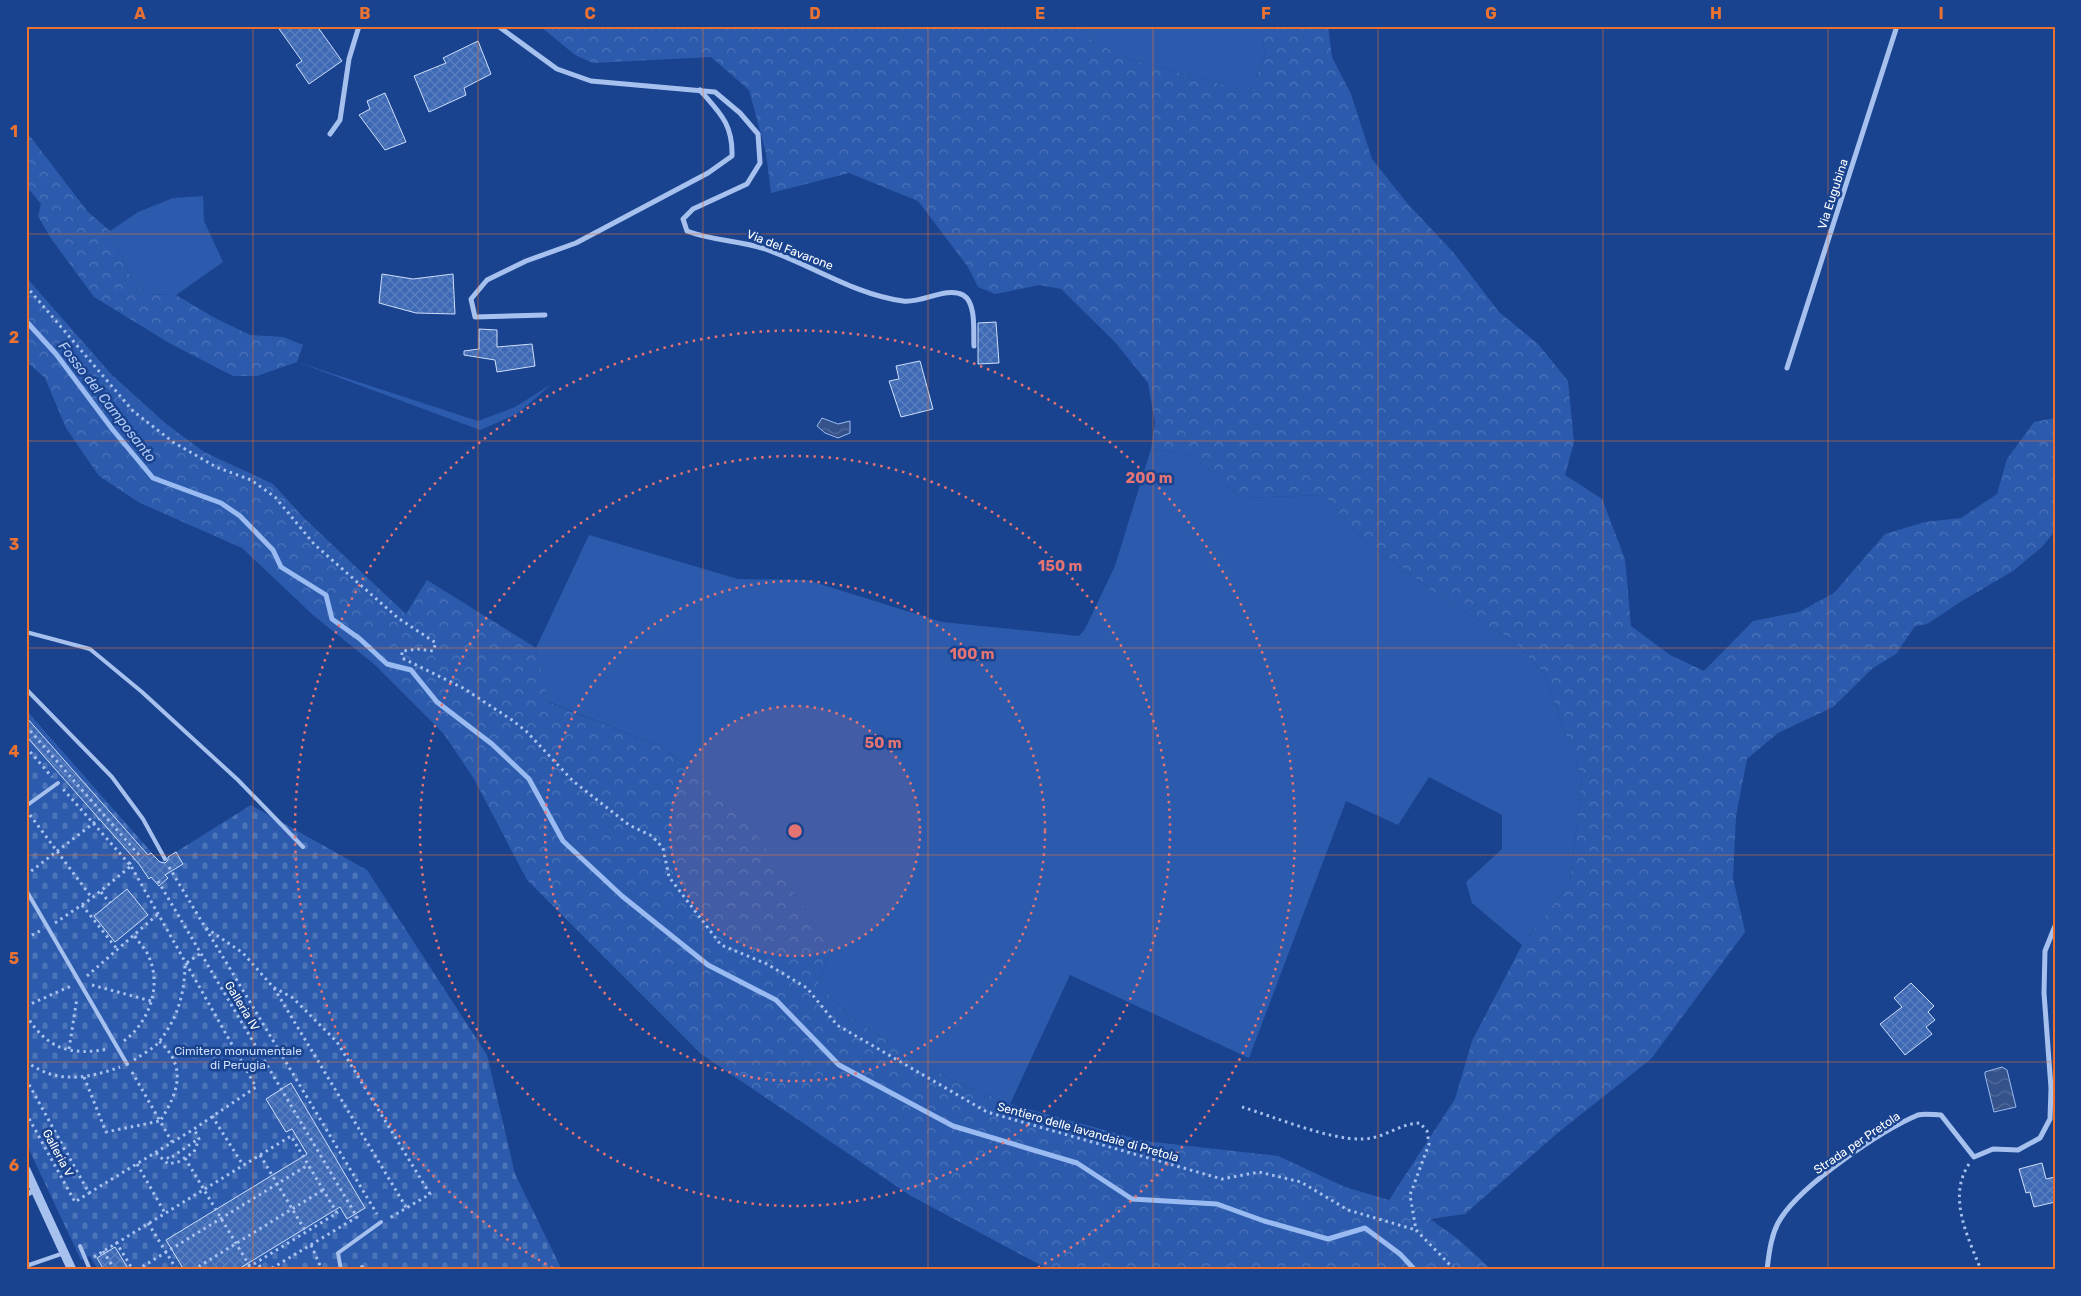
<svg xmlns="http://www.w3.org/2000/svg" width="2081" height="1296" font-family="Rubik,sans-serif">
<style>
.grass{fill:#2c5bad}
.forest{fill:url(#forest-crowns)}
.cemetery{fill:url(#cemetery-stones)}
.water{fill:url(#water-waves);stroke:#9abbf1}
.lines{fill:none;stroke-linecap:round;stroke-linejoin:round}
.stream{stroke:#9abbf1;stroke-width:5}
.building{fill:url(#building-cross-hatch);stroke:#cddefa}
.path{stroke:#a7c1ef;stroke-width:3;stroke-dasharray:2.5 4;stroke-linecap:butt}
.service{stroke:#a7c1ef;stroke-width:4}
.minor{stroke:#a7c1ef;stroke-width:5}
.tertiary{stroke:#a7c1ef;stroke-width:9}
.grid{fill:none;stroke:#eb7230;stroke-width:1;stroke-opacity:0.55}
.ring{fill:none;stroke:#e47373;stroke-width:2.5;stroke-dasharray:2.5 5}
.labels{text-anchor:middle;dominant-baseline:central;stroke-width:5;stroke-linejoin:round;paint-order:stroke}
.street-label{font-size:12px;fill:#fff;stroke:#1a438f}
.park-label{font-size:12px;fill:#cddefa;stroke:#1a438f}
.water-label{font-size:14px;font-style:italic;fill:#b3ccf6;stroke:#1a438f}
.centre{fill:#e47373;stroke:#1a438f;stroke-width:2.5}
.ring-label{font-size:15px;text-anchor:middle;font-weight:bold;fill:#e47373;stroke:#1a438f;stroke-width:5;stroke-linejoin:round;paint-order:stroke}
.neatline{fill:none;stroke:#eb7230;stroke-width:2}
.grid-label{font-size:16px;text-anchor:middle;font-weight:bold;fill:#eb7230}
</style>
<defs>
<pattern id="forest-crowns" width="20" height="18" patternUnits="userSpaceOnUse" patternTransform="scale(1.25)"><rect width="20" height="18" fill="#2c5bad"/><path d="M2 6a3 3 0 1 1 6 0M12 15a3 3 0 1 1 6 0" fill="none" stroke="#4c74b9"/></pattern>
<pattern id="cemetery-stones" width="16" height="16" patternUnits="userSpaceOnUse" patternTransform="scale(1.25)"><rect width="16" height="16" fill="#2c5bad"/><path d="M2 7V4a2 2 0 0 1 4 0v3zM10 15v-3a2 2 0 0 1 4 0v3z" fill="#4c74b9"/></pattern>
<pattern id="water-waves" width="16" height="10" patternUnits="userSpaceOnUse" patternTransform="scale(1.25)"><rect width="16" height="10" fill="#35528b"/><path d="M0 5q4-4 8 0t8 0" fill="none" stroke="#536c9c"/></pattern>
<pattern id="building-cross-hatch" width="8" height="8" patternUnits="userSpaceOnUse" patternTransform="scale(1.25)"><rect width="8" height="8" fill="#3e69b5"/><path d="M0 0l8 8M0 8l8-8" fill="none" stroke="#5b80c0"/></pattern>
</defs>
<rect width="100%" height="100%" fill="#1a438f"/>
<g class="grass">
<path d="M1079,26h180l7,28 -16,38 -118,-32 -39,-18z"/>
<path d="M203,196l1,25 19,41 -47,33 -30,-1 -16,-18 -20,-45 28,-19 35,-14z"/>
<path d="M297,362l181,59 37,-14 37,-23 -35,30 -37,16z"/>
<path d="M1151,449l39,5 52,44 82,-3 37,43 81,60 71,43 31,32 38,106 -12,104 -48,62 -50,-42 -6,-21 36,-33v-34l-73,-38 -31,48 -52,-24 -97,257 -179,-83 -60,129 -60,-25 -99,-61 -33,-34 13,-33 -77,-121 -47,-50 -48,-34 -112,-45 -11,-53 53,-113 149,44 69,1 135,42 137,14 6,-7 30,-63z"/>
</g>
<g class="forest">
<path d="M540,26h539l14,16 39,18 118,32 16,-38 -7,-28h69l4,31 19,37 21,65 35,44 46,49 46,60 39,32 30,37 6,61 -9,33 37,24 23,60 6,67 39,29 34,16 49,-50 46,-9 35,-19 51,-59 40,-12 36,-4 36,-24 10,-35 27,-37 21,-4v113l-13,16 -29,24 -51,30 -35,23 -12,2 -19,28 -23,14 -40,39 -55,26 -31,26 -11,57 -3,62 12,54 -94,127 -91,72 -95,83 -35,5 28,20 34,31h-442l-139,-74 -210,-142 -174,-174 -53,-101 -30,-45 -70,-70 -61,-49 -71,-67 -102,-45 -41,-27 -33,-48 -21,-50 -19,-17v-84l85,97 54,49 39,29 69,32 32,35 101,95 21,-34 109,68 12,54 111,44 48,34 47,50 77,121 -13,33 33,34 99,61 60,25 134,37 134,15 67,31 44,13 66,-101 17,-58 50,-96 48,-62 12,-104 -38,-106 -31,-32 -71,-43 -81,-60 -37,-43 -82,3 -52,-44 -39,-5 4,-27 -7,-39 -33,-41 -54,-53 -21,-4 -45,9 -17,-7 -10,-20 -50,-66 -69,-28 -78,20 -5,-40 -17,-63 -38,-33 -118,6 -18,-8z"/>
<path d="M26,131l62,81 22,19 20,45 16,18 30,1 39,23 35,17 33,2 20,8 -6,17 -40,14h-24l-62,-32 -77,-47 -44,-60 -12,-21 3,-12 -15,-18z"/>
</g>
<path class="cemetery" d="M26,710l134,152 91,-57 116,65 120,185 28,119 47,96h-464l-8,-14 -9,4 -55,-117z"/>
<g class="water">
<path d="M822,418l16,6 12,-3v12l-12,5 -13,-5 -8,-7z"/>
<path d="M2002,1067l5,3 9,37 -22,5 -9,-37v-3z"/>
</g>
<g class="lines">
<path class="stream" d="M26,321l30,33 57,76 40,48 68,25 19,13 33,34 8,17 45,28 6,24 28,20 27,25 24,6 26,32 55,42 37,35 34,62 59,55 86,69 68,35 63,65 114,61 124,37 55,36 85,5 47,17 64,18 37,-11 35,26 15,16"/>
</g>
<g class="building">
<path d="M277,26h40l25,35 -33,23 -13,-19 6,-4z"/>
<path d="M478,41l13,33 -27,14 2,7 -37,17 -15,-36 32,-13 -3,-5z"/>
<path d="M385,93l21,49 -21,8 -26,-35 11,-6 -3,-8z"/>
<path d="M382,274l31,5 40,-5 2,40 -39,-1 -37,-10z"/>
<path d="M996,322l3,41 -21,1v-41z"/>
<path d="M479,329l18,1v17l35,-3 3,22 -38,6 -2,-12 -31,-5v-4l15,-2z"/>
<path d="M920,361l13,48 -32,8 -12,-36 10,-2 -3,-13z"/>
<path d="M26,717l122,138 3,-2 9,9 5,1 3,-3v-3l8,-5 7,12 -18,11 3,3 -9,8 -8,-9 -2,2 -10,-15 -113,-128z"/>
<path d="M127,889l21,26 -33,27 -21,-26z"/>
<path d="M1911,983l23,23 -6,6 7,8 -9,7 6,7 -27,21 -25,-31 22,-17 -8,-9z"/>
<path d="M291,1083l74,125 -18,11 -7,-12 -103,63h-53l-18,-30 141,-86 -15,-25 -6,3 -20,-33z"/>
<path d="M2042,1163l4,16 9,-2v25l-21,5 -4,-15 -4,1 -7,-24z"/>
<path d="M115,1247l14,23h-25l-7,-12z"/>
</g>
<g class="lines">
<g class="path">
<path d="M26,286l107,125 40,31 43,25 35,13 24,17 39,47 84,74 38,25 -3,8 -15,-2 -16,2v7l61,30 49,32 14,11 47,50 56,44 23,11 11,12 6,29 52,68 46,19 40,24 30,37 150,87 235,67 37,-7 42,10 47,28 68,20"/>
<path d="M26,726l113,129"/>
<path d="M26,737h1"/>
<path d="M26,747l26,30"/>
<path d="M30,815l62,83"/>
<path d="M129,864l5,-5"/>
<path d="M169,867l208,347"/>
<path d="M26,875l73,-56"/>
<path d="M158,881l199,336 -88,53"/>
<path d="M101,892l9,11"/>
<path d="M82,905l35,44"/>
<path d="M55,923l37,-25 39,-32 -68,-77"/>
<path d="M206,928l37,25 30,34 20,11 44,44 93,152 -42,25"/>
<path d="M26,938l14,-7"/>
<path d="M87,976l71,-62"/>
<path d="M92,985l59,16"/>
<path d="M274,988l132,219"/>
<path d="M26,1006l45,-20"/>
<path d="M26,1015c21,34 44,41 82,34"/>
<path d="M124,1041c25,-19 38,-54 25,-84 -3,-8 -11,-15 -15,-22"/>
<path d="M69,1049l8,-51"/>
<path d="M134,1060c7,-5 17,-10 23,-16 20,-23 28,-51 28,-80l16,-11"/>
<path d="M26,1061c29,23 61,18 94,6"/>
<path d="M132,1072l28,49c19,-29 27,-55 -1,-80"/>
<path d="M84,1077l22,55 54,-11 12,21"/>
<path d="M26,1079l63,114 105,-64 62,-42 -125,-221"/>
<path d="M1242,1107c33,10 87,33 120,32 22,0 38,-16 58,-16l7,8 2,13 -19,51 6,35 39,40"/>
<path d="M26,1113l49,89 14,-9"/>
<path d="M212,1116l31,49"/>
<path d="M156,1153l12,11 10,-2 16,-10 5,-13 -5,-10"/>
<path d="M260,1155l46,77"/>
<path d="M167,1157l2,2 29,-20"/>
<path d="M185,1158l67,112"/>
<path d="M137,1164l28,49"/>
<path d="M1969,1164c-22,33 -1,73 12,106"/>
<path d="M148,1223l29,47"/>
<path d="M116,1242l17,28"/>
<path d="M311,1245l11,25"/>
<path d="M103,1251l12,19"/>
<path d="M94,1257l197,-121 46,77 -93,57"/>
<path d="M259,1265l3,5"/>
<path d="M137,1270l171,-105"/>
<path d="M193,1270l130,-80"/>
</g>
<g class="service">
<path d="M26,632l64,17 52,43 96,88 65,67"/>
<path d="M26,689l86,88 31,42 22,40"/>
<path d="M26,806l32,-23"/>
<path d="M26,890l101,174"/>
<path d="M80,1246l10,24"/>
<path d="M26,1266l38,-13"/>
<path d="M341,1270l-3,-17 43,-31"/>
<path d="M362,1270v-3"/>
</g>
<g class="minor">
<path d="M498,26l59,43 34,12 124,11 25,21 18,21 2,29 -13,21 -54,25 -10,10 4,12c25,10 52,9 78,18 47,16 88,45 138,52 18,3 43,-15 60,-6 14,8 10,38 11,51"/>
<path d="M330,134l10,-14 9,-61 10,-33"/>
<path d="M545,315l-70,2 -4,-18 16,-19 39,-19 50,-18 132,-70 24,-17c1,-32 -12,-43 -32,-66"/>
<path d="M1787,368l110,-342"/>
<path d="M26,1195l10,-6"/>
<path d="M1767,1270c2,-17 4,-37 14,-52 22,-34 99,-87 137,-103 7,-2 16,0 23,0l33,42 19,-8 25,1 22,-12 10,-19 1,-31 -7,-95 1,-42 10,-25"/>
</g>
<path class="tertiary" d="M26,1170l46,100"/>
</g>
<path class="grid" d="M253,26v1244M478,26v1244M703,26v1244M928,26v1244M1153,26v1244M1378,26v1244M1603,26v1244M1828,26v1244M26,234h2029M26,441h2029M26,648h2029M26,855h2029M26,1062h2029"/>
<circle cx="795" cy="831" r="125" fill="#e47373" fill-opacity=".12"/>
<g class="ring">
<circle cx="795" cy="831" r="125"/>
<circle cx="795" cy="831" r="250"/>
<circle cx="795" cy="831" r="375"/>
<path d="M553 1268A500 500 0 1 1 1037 1268"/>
</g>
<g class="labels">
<g class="street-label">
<text transform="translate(1833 194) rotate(-72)">Via Eugubina</text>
<text transform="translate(790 250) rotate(21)">Via del Favarone</text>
<text transform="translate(242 1006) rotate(59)">Galleria IV</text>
<text transform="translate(1088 1132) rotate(16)">Sentiero delle lavandaie di Pretola</text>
<text transform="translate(1857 1143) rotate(-34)">Strada per Pretola</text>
<text transform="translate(58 1153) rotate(62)">Galleria V</text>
</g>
<g class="park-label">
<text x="238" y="1051">Cimitero monumentale<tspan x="238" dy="14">di Perugia</tspan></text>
</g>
<g class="water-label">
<text transform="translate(107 402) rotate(52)">Fosso del Camposanto</text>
</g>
</g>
<circle cx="795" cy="831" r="8" class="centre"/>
<g class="ring-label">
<text x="1149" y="483">200 m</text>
<text x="1060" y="571">150 m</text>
<text x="972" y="659">100 m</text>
<text x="883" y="748">50 m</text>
</g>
<rect width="2081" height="1296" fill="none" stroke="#1a438f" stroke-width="55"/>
<rect x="28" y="28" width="2026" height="1240" class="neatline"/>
<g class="grid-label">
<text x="140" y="19">A</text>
<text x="365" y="19">B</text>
<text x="590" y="19">C</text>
<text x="815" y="19">D</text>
<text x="1040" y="19">E</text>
<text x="1266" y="19">F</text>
<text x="1491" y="19">G</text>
<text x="1716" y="19">H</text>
<text x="1941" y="19">I</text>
<text x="14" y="137">1</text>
<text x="14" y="343">2</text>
<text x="14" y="550">3</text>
<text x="14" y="757">4</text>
<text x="14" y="964">5</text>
<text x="14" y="1171">6</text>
</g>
</svg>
